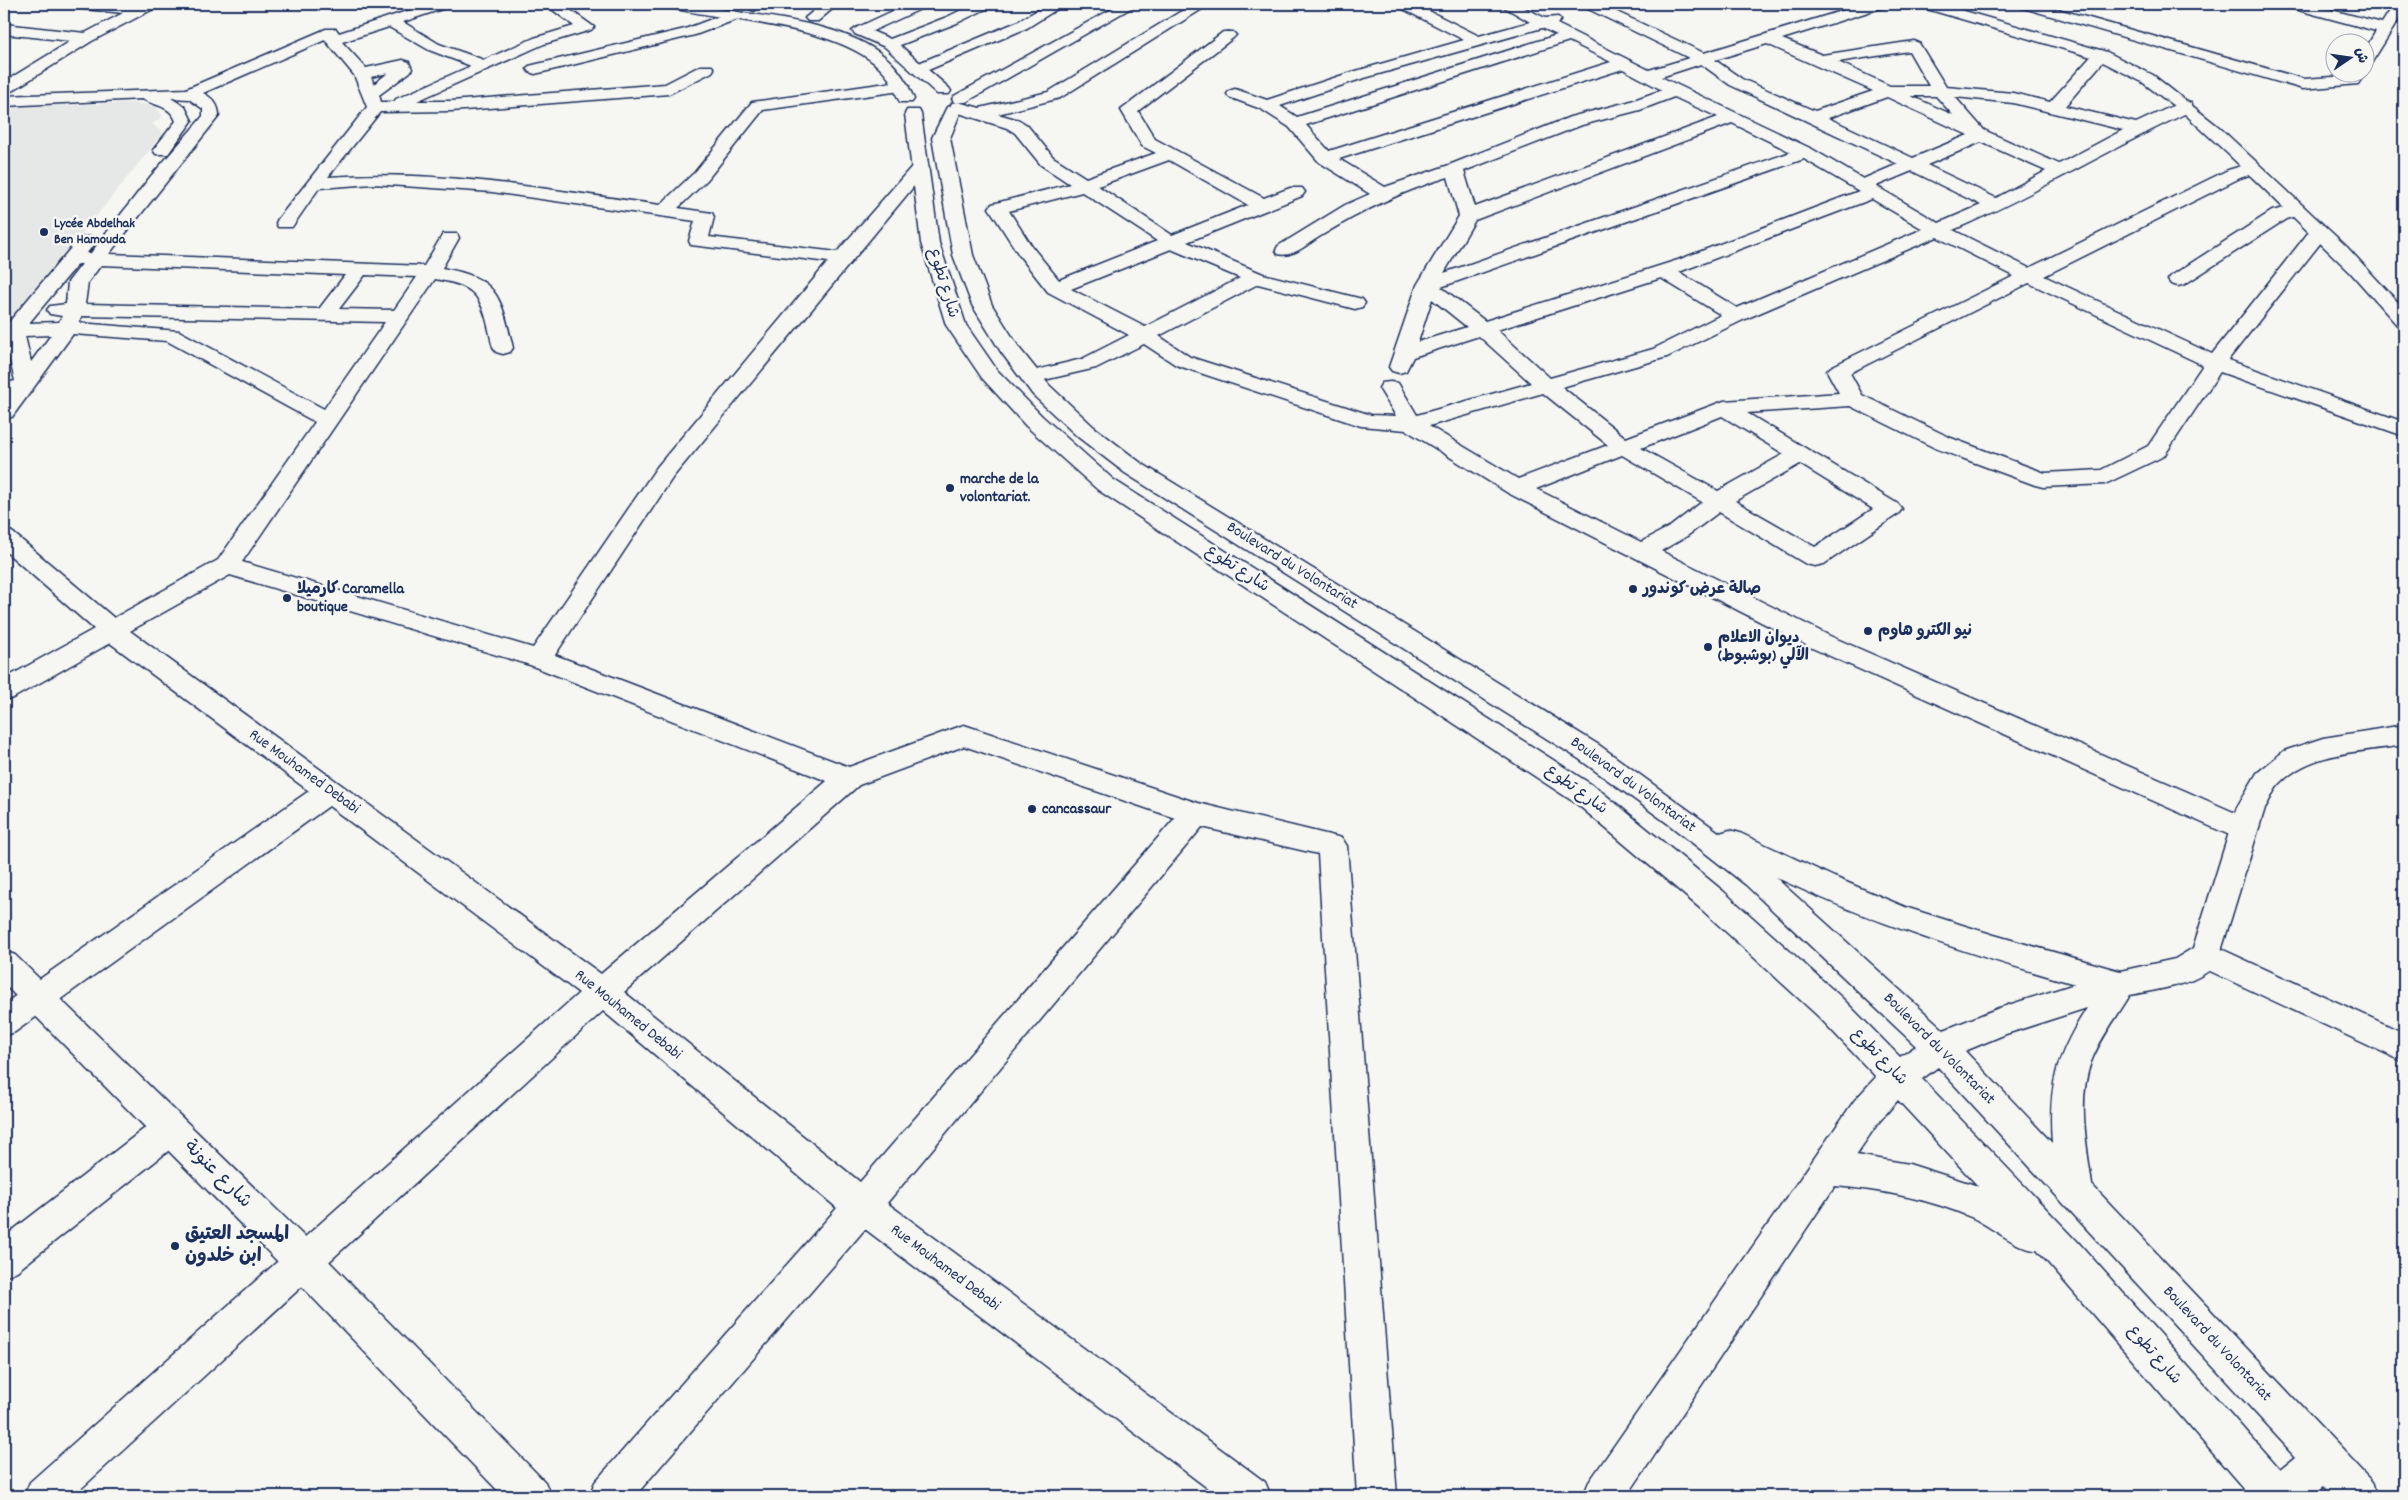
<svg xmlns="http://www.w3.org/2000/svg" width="2408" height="1500" font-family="Dekko,'Playpen Sans Arabic',sans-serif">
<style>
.built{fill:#e6e7e7}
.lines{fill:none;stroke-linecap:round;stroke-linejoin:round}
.street-casing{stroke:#1b2f5e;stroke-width:3}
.secondary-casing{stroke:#1b2f5e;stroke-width:3}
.street{fill:#f6f6f2;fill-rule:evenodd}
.secondary{fill:#f6f6f2;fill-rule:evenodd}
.poi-dot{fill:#1b2f5e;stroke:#f6f6f2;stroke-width:2}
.labels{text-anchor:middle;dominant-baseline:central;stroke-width:5;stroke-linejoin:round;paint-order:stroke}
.far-poi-label{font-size:14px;font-weight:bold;fill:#1b2f5e;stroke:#f6f6f2;text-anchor:start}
.street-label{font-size:16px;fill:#1b2f5e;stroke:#f6f6f2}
.poi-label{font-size:16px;font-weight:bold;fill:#1b2f5e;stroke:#f6f6f2;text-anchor:start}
.near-street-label{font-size:19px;fill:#1b2f5e;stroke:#f6f6f2}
.near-poi-label{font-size:19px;font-weight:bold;fill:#1b2f5e;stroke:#f6f6f2;text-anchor:start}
</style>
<rect width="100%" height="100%" fill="#f6f6f2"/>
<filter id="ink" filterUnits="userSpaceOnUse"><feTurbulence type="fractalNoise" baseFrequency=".02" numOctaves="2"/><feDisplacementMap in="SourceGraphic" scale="10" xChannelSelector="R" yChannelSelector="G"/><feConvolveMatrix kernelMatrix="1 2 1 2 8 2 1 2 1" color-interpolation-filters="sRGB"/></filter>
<g filter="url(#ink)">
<path class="built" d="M125,103l30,2 8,12 -11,7 11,9 -159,198v-224z"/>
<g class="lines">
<g class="street-casing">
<g id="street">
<path d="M68,4h91l-2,3 -65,34 -82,51 -6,2v-12l67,-41 -67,-7v-10l81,9 38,-20 -48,-5 -5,-1z"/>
<path d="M429,4h21l-2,3 -45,15 36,22 45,16 50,-22 40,-12 -29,-22h17l32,23 -3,3 -47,14 -127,57h34l214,-17 35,-18h12l2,3 -2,3 -43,22 -218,17 -71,1 -52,65c111,-8 222,13 332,28l35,-33 57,-70 149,-21 6,2 2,3 -2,3 -6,2 -138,19 -56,70 -29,28 34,5 2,4 -5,20 128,15 77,-88h12l3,4 -256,309 -118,178 294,112 115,-42 234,78 144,35 5,8 50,650h-40l-39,-642 -116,-27 -315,376 378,279 6,14h-53l-353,-267 -230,267h-46l6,-14 242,-274 -234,-197 -530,485h-49l6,-14 549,-489 -250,-187 -314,226 -11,4v-32l305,-213 -199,-148 -97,55 -9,2v-21l90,-50 -90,-79v-21l8,3 102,86 104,-58 97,-138 -148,-81 -94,-7 -61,83 -8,1v-20l4,-5 -4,-5 3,-5 8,-2 -9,-37h-2v-16l76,-91h14l2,4 -9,12 3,1 61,-78 47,-54 5,-6v-7l-14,-10 -18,-1 14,9 7,14 -24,33h-12l-3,-4 23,-29c-6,-16 -21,-15 -34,-22l-138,7v-10l182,-7 140,-60h10l3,4zM389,27l40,23 42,16 -75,33 -2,3h-13l-2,-7 31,-23 2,-3 -3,-7 -6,-2 -37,8 -24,-26zM325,40l29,35 13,32 -89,112 -2,4 2,4h14l27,-39 54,-4 119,8 203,29 -6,20 2,4 137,17 -171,205 -124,181 -291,-86 193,-283c37,6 46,14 54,51 2,8 2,16 7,22l7,2 7,-2 3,-4c-12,-51 -14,-70 -71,-80l17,-30 -2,-4h-14l-19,32 -315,-12 110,-138c0,-11 -6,-18 -16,-23zM388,73l-14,11 -3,-7zM78,264h4l-14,18 -2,22 -16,2 -3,4 3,4 12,2 -3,6 -30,1zM101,265l244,10 -26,34 -234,-5 3,-22zM365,275l52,2 -23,33 -55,-1zM82,316l303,6 -61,87 -145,-78 -100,-8zM51,335l-20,27 -6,-26zM230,575l300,90 297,116 -226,193 -471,-343zM964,746l211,72 -315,364 -236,-190 235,-207z"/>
<path d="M749,4h17l-12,7 -7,-4z"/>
<path d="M822,4h16l-20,17h-10l-3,-3z"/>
<path d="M908,4h19l-2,3 -59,27 -5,2 -8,-5 3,-3z"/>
<path d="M974,4h18l-2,3 -33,16 -62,24 -5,2 -8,-5 3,-3 62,-24z"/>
<path d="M1048,4h17l-38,24 -101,43h-12l-2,-3 2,-3 103,-43z"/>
<path d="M1193,4h17l-150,94 -62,16 21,6 8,5 26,32 33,21 70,-25 -14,-7 -21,-36 102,-78h10l3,3 -3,3 -95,73 17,28 109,59 26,-10h12l3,4 -3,4 -115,46 76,32 99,25 3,4 -3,4 -7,2 -97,-25 -99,52 31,21 181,58 25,1 -17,-28 3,-5 8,-1 8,1 19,32 114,-32 -52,-47 -66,21 -7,14 -7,2 -7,-2 -3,-4 28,-82 42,-69 -11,-39c-46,14 -87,34 -129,60 -12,7 -26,21 -41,17l-2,-4 2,-4 67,-41 25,-11 -51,-32 -30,-35 -28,-18 -32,-12 -2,-3 2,-3 6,-2 32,11 82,-27 115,-33 -65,-33 -2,-3h18l64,32 51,-14 -31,-18h18l28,14 13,-1 3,3 -4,4 92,46 40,-12 -105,-51 -2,-3h18l104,49 160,-49h22l-2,3 -102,32 40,16 92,-14 5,2 27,44 67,6 37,9 45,-50 6,-2 8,5 -44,51 71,17 43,-20h12l2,4 -2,4c-81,37 -156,84 -238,119l76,38 199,-98 24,-7 6,1 3,4 -3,4 -18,6 -196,98 168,78 100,-126h14l2,4 -2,4 -98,124 176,62v14l-184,-64 -56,84 -59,28 -62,3 -8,-2 -100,-37 -85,-42 -103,7 151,91 4,5 -4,5 -74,50 -9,2 -9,-2 -87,-52 -32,24 -26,15 169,85 424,185 4,8 -4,8 -10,3 -10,-3 -422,-189 -304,-155 -102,-63 -45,-4 -185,-61 -32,-21 -48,24 -65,15 -7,-2 -4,-4 4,-4 58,-14 47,-24 -81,-43 -29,-37 -30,-47 3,-4 78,-20 -29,-19 -26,-32 -8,-5 -55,-17 -2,-4 2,-4 6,-1 22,6 68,-16zM1542,28l15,7 -260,82 -17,-11 81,-27zM1569,41l42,21 -282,89 -23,-26zM1767,44l106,47 -58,20 -73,-32 -27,-19zM1909,51l20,35h-39l-52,-24zM1701,64l29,21 168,79 -35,15 -51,-30 -151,-72zM1623,69l39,21 -34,12 -58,15 -121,48 -64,22 -46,-28zM1911,96h25l17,19zM1674,97l44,20 -243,90 -11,-36 118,-46 58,-15zM1887,97l81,38 -55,23 -85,-40zM1955,97l58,6 110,27 -64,34 -75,-34zM1732,123l59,29 -347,121 31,-53zM1981,142l65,29 -50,27 -69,-33zM1804,159l55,32 -181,69 -193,61 -44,-34zM1169,160l79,45 -76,30 -74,-49zM1912,171l69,34 -42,18 -63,-37zM1082,192l75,49 -98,39 -26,-32 -24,-37zM1872,199l51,30 -186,79 -58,-36zM1937,237l77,39 -183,91 -4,4 12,22 -115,8 -98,37 -64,-51 105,-30 76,-37zM1171,249l69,29 -95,49 -74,-38zM1661,278l60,37 -68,34 -103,29 -53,-48zM2029,283l174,82 -55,81 -47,24 -56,3 -94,-35 -89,-43 -12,-22zM1432,299l35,28 -49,15zM1543,393l65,52 -90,34 -89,-53zM1722,416l62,38 -66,37 -77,-43zM1622,455l80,47 -31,24 -30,16 -105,-53zM1800,464l73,45 -58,38 -80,-46z"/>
<path d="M2018,4h22l264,75 43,-3 3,-4h16l-8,12 -55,5 -283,-82z"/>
<path d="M2285,4h23l74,19 12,-19h10v7l-32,51 -6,2v-16l10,-17 -89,-24z"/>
<path d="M733,11l5,2 3,3 -3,3 -43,16 -160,39 -6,-2 -2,-3 2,-3 156,-37z"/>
<path d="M2296,205l6,1 3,4 -3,4 -16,5 -101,65 -7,2 -7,-2 -3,-4 3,-4 101,-65z"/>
<path d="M2206,942l198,91v29l-209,-98 -4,-9 4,-9z"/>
<path d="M170,1113l12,5 5,11 -5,11 -165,131 -13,6v-40l154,-119z"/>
</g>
</g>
<g class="secondary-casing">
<g id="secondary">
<path d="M666,4c25,0 48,4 72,8 45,7 109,14 146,44 15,12 23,26 30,43l-2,3h-12c-4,-6 -5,-14 -9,-20 -4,-7 -12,-15 -18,-20 -48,-38 -145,-40 -205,-55z"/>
<path d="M1121,4h17l-172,98h-12l-2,-3 2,-3z"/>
<path d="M1918,4h22l167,48 46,23 66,52 128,120 57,62v18l-7,-2 -47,-53 -123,-119 -41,-38 -44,-33 -47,-24 -175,-51z"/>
<path d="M860,26l35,15 54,47 2,3 -2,3h-12l-52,-47 -30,-13 -3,-3z"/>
<path d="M953,106l6,1 2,4 -11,27 23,117 19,50 28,44 29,36 45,42 47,36 458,282 121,88 10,-3 10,3 94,44 71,30 89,28 126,36 55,-12 18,-11 44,-141 20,-34 27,-22 39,-13 81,-13v20c-43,7 -98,6 -128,43 -4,6 -7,14 -11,20l-48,156c-22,22 -58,25 -87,31 -13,22 -30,43 -39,67 -14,39 -4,84 1,123l281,297 6,14h-47l-9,-10 -12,10h-61l-213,-246c-14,2 -49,-25 -64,-32 -43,-19 -91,-28 -138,-32l-208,310h-44l6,-14 265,-381 22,-24 -57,-60 -118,-108 -124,-105 -479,-314 -72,-64 -44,-48 -36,-53 -25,-82 -16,-129 2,-4h12l2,4 18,129 27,82 31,45 45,46 72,64 483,308 126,103 118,106 59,60 16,-11 -170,-161 -79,-62 -88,-64 -454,-286 -47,-36 -45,-42 -32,-43 -29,-47 -19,-50 -21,-117 13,-27 2,-4zM1775,877c97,46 197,78 300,107l-76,24 -55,22zM2087,1008c-31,48 -39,78 -35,135l-87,-92 41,-17zM1938,1067l358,390 -16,13 -202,-228 -156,-163zM1898,1100l80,86 -69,-22 -53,-9 22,-32z"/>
<path d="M4,951l11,4 301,293 229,234 6,14h-48l-213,-222 -286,-290z"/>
</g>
</g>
<use href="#street" class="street"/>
<use href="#secondary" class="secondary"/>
</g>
</g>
<g class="poi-dot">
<circle cx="44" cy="232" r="5"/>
<circle cx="950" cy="488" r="5"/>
<circle cx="1633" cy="589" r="5"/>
<circle cx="287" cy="598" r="5"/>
<circle cx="1868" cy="631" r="5"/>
<circle cx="1708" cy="647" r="5"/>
<circle cx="1032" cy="809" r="5"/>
<circle cx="175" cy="1246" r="5"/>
</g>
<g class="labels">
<g class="far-poi-label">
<text x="54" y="224">Lycée Abdelhak<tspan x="54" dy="16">Ben Hamouda</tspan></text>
</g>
<g class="street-label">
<text transform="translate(943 283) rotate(73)">شارع تطوع</text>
<text transform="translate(1292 566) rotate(32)">Boulevard du Volontariat</text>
<text transform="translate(1237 569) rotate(33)">شارع تطوع</text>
<text transform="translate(304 772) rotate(36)">Rue Mouhamed Debabi</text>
<text transform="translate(1633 785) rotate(36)">Boulevard du Volontariat</text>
<text transform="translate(1576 790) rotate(36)">شارع تطوع</text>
<text transform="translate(628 1015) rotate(39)">Rue Mouhamed Debabi</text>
<text transform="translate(1939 1049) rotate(45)">Boulevard du Volontariat</text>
<text transform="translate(1879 1057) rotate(46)">شارع تطوع</text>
<text transform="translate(945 1268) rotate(37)">Rue Mouhamed Debabi</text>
<text transform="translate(2217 1344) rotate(47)">Boulevard du Volontariat</text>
<text transform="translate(2154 1355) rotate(49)">شارع تطوع</text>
</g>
<g class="poi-label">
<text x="960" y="479">marche de la<tspan x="960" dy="18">volontariat.</tspan></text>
<text x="297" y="589">كارميلا Caramella<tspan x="297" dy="18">boutique</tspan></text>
<text x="1643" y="589">صالة عرض كوندور</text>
<text x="1878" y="631">نيو الكترو هاوم</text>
<text x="1718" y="638">ديوان الاعلام<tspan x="1718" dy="18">الآلي (بوشبوط)</tspan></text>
<text x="1042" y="809">cancassaur</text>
</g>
<g class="near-street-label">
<text transform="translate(217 1175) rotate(45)">شارع عنونة</text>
</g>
<g class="near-poi-label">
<text x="185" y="1235">المسجد العتيق<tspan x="185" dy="22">ابن خلدون</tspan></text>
</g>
</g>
<rect width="2408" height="1500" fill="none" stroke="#f6f6f2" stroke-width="20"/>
<rect x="10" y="10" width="2388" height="1480" fill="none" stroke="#1b2f5e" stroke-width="2" filter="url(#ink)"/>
<g transform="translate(2350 58) rotate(77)"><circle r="24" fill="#f6f6f2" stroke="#9ea6b7"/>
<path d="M0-4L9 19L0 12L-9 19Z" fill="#1b2f5e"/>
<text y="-8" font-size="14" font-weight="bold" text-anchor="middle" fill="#1b2f5e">ش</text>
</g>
</svg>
